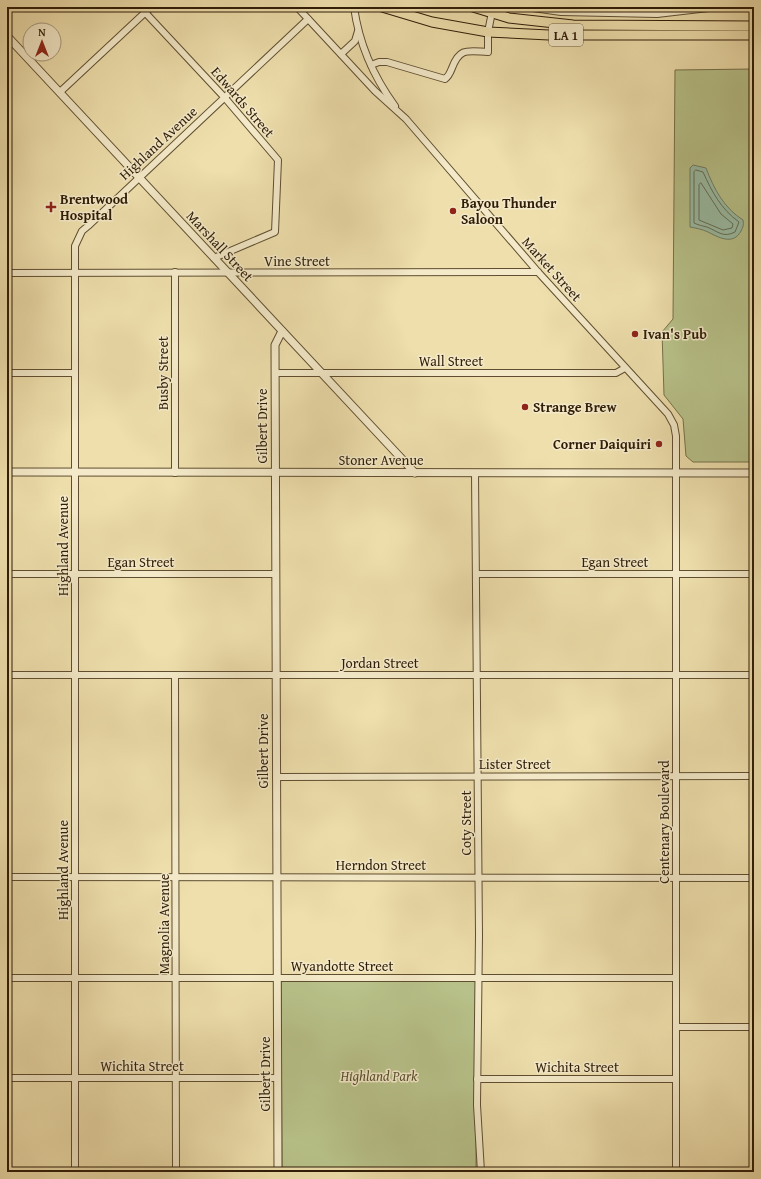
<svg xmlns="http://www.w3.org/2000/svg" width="761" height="1179" font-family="'Gentium Book Plus',serif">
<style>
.green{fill:#b8c28a;stroke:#747049}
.water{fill:#9abda5;stroke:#6f7d66}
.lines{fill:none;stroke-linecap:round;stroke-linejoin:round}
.shore{stroke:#646d56;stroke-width:1}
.minor-casing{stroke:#5f4e31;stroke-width:8}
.tertiary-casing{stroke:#5f4e31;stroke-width:9}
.primary-casing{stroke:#2f1d08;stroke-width:11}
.minor{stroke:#f4eac9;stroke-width:6}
.tertiary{stroke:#f4eac9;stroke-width:7}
.primary{stroke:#eedfac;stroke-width:9}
.poi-dot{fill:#8f2418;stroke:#f4eac9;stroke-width:1.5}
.labels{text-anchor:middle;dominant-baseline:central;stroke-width:3;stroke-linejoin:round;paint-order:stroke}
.shield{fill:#f4eac9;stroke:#6a5a42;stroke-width:1}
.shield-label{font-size:13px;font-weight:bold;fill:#2f1d08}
.street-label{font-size:14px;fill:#2f1d08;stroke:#f4eac9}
.poi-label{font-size:14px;font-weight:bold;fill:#2f1d08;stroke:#f4eac9;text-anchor:start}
.park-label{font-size:14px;font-style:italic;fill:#584f2f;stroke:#f4eac9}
</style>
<rect width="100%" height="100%" fill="#eedfac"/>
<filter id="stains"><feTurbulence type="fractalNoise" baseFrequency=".005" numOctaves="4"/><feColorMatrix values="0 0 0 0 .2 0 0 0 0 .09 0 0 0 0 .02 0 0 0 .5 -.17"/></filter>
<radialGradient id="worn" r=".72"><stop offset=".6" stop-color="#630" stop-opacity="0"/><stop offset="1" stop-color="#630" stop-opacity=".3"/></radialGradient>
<g class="green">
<path d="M754,69v393h-61l-7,-6 -3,-37 -19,-24 -2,-63 11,-13 2,-249z"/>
<path d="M281,980h196l-1,192h-194z"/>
</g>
<path class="water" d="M693,165l13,3c8,21 18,40 37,52 1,5 0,7 -2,11 -8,15 -23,6 -33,1 -6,-3 -13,-4 -18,-5v-59z"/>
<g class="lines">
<g class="shore">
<path d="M696,170l7,2c9,20 18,37 36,50l-4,10c-12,6 -16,0 -28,-5 -4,-1 -9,-2 -13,-4v-51z"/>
<path d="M701,183l20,31 12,10 -1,4 -9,2 -24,-10v-35z"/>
</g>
<g class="minor-casing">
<g id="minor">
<path d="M140,7l85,91 53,62 -3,72 -61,26"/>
<path d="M297,7l78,84 31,28 132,153 130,142 6,11 2,11v736"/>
<path d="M354,7c5,37 19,69 41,99"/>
<path d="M526,7l35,5 96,2 60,-7"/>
<path d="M341,54l14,-13 3,-10"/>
<path d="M371,65l8,-3h8l58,17c4,-3 5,-6 7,-11 8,-21 16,-17 36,-16v-20l5,-25"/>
<path d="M60,92l91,-85"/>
<path d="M175,272v201"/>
<path d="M7,273l531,-1"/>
<path d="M7,373h68"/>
<path d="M275,373h341l9,-5"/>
<path d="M475,473l4,462 -2,170 4,67"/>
<path d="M7,574h269"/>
<path d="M476,574h278"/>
<path d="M7,675h747"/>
<path d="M175,675l1,497"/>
<path d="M276,777l478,-1"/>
<path d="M7,877l747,1"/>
<path d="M7,978h669"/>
<path d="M676,1027h78"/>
<path d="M7,1078h271"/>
<path d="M477,1079h199"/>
<path d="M75,1172v-926l7,-15 6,-5 220,-207"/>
</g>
</g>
<g class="tertiary-casing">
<g id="tertiary">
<path d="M7,36l408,437"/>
<path d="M7,472l747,1"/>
<path d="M278,1172l-3,-827 7,-14"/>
</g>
</g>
<g class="primary-casing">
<g id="primary">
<path d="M382,7l50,15 56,10 61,3h205"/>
<path d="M473,7l36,11 64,7 181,1"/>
</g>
</g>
<use href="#minor" class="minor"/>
<use href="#tertiary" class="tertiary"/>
<use href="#primary" class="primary"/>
</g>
<g class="poi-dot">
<path d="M49 201h4v4h4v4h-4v4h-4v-4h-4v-4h4z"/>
<circle cx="453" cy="211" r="4"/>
<circle cx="635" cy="334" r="4"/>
<circle cx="525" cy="407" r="4"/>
<circle cx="659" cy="444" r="4"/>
</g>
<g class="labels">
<rect class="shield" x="549" y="24" width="34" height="22" rx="3"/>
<g class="shield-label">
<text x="566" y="35">LA 1</text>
</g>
<g class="street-label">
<text transform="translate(243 102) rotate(49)">Edwards Street</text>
<text transform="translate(158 143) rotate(-43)">Highland Avenue</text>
<text transform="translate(220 246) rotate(47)">Marshall Street</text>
<text x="297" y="261">Vine Street</text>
<text transform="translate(552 269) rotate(48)">Market Street</text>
<text x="451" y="361">Wall Street</text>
<text transform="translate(163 373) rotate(-90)">Busby Street</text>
<text transform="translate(262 426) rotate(-90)">Gilbert Drive</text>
<text x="381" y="460">Stoner Avenue</text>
<text transform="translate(63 546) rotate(-90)">Highland Avenue</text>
<text x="141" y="562">Egan Street</text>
<text x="615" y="562">Egan Street</text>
<text x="380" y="663">Jordan Street</text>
<text transform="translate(263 751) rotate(-90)">Gilbert Drive</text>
<text x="515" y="764">Lister Street</text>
<text transform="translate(664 822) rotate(-90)">Centenary Boulevard</text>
<text transform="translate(466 823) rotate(-90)">Coty Street</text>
<text x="381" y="865">Herndon Street</text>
<text transform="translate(63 870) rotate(-90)">Highland Avenue</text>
<text transform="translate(164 924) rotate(-90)">Magnolia Avenue</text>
<text x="342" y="966">Wyandotte Street</text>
<text x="142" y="1066">Wichita Street</text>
<text x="577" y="1067">Wichita Street</text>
<text transform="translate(265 1074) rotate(-90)">Gilbert Drive</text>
</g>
<g class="poi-label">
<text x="60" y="199">Brentwood<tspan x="60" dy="16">Hospital</tspan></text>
<text x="461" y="203">Bayou Thunder<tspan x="461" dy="16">Saloon</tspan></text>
<text x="643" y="334">Ivan's Pub</text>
<text x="533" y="407">Strange Brew</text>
<text x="651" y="444" text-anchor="end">Corner Daiquiri</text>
</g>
<g class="park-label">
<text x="379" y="1076">Highland Park</text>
</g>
</g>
<rect width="761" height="1179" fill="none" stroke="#eedfac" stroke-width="24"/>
<rect x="8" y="8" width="745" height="1163" fill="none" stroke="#2f1d08" stroke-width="2"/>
<rect x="12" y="12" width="737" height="1155" fill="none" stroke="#2f1d08"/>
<g transform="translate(42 42)"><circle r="19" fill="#f4eac9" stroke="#a5987c"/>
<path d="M0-3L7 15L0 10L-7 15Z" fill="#8f2418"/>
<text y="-6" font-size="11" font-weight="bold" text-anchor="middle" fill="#2f1d08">N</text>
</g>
<rect width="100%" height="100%" filter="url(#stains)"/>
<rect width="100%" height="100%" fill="url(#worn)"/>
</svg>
